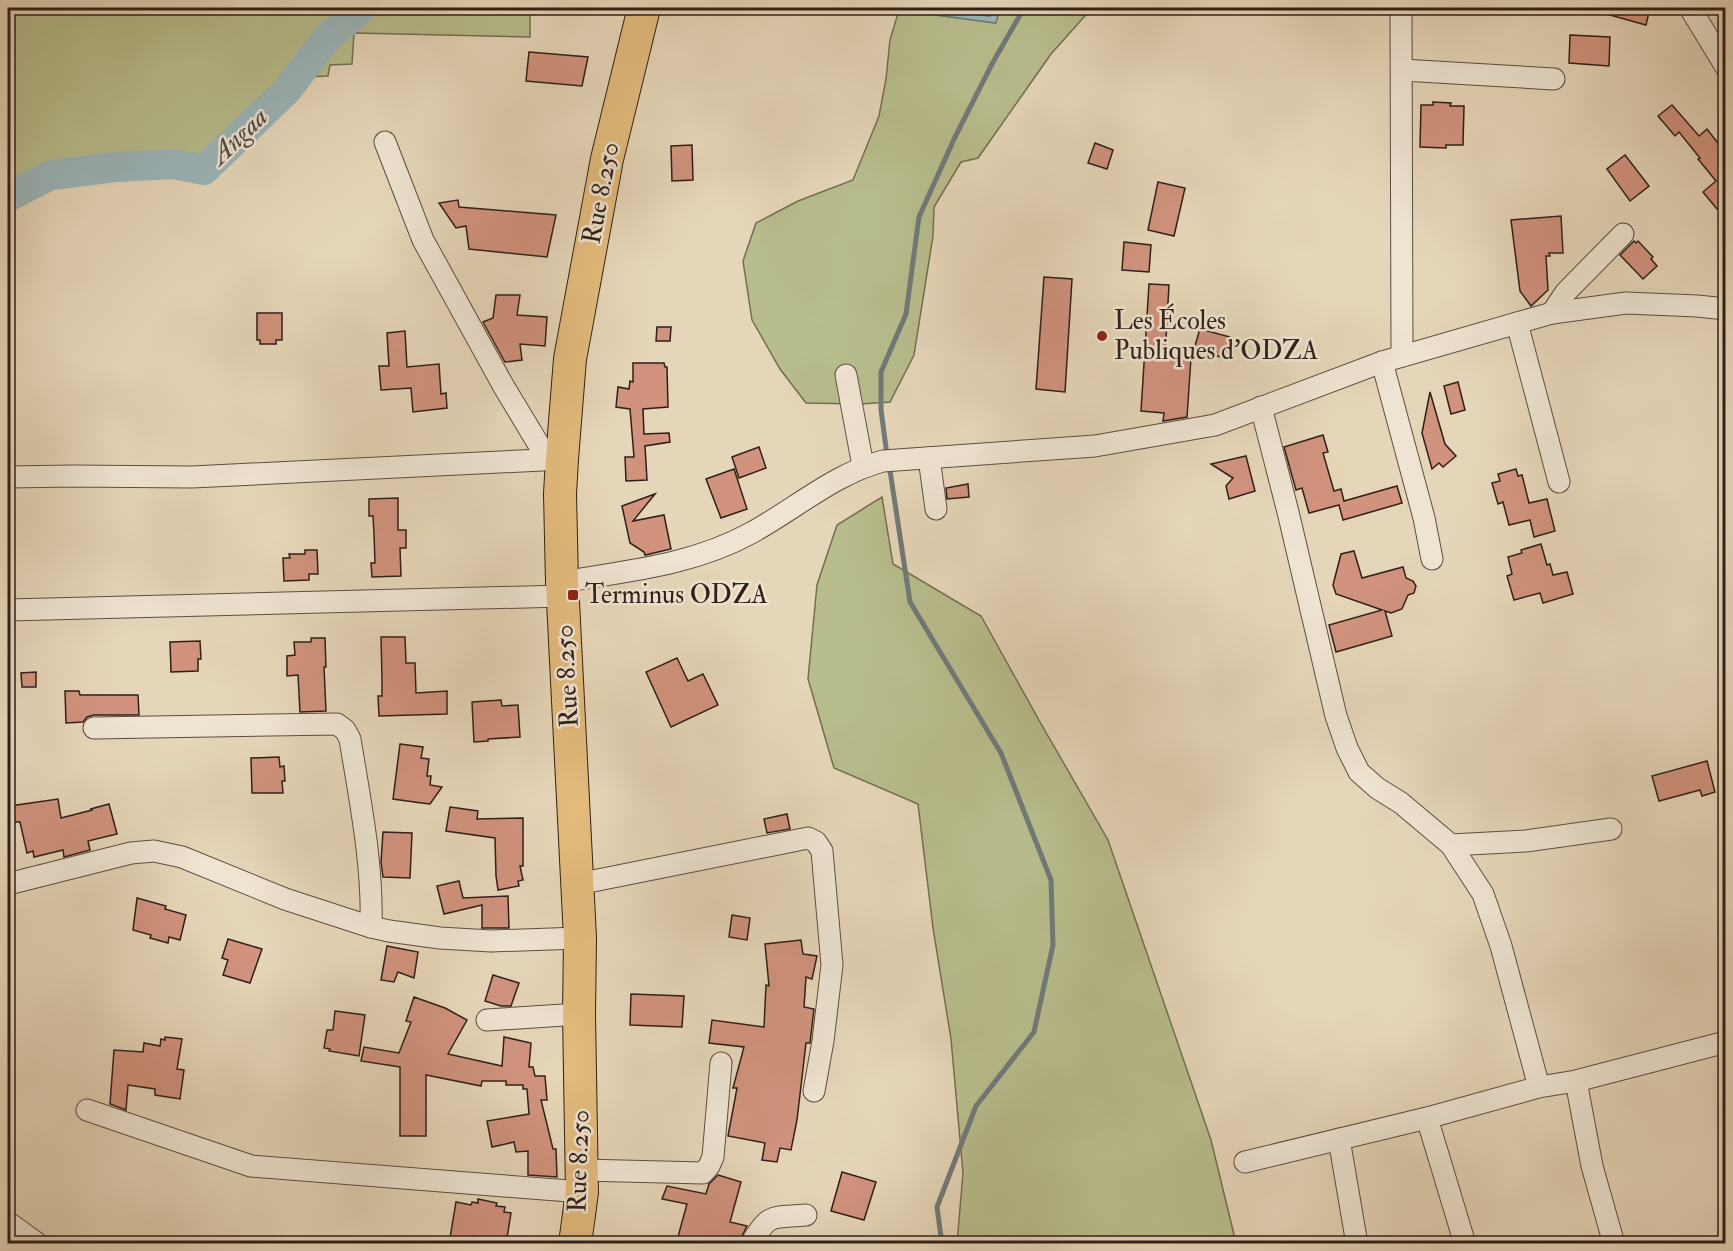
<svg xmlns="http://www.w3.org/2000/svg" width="1733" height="1251" font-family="'IM FELL Double Pica',serif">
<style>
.green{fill:#b8bd8d;stroke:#746e52;stroke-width:1.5}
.water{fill:#9bb6ba;stroke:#707a79;stroke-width:1.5}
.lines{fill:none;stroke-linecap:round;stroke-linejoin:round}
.shore{stroke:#666a69;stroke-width:1.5}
.stream{stroke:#707a79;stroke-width:5}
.river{stroke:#9bb6ba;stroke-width:30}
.building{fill:#d1937e;stroke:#301f18;stroke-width:1.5}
.minor-casing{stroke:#5e4d40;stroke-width:23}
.highway-casing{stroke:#301f18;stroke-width:34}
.minor{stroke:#efe4d2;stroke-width:21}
.highway{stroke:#e3bb7c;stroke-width:32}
.poi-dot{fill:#8f2418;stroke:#efe4d2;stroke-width:2}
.labels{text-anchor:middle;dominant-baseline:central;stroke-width:5;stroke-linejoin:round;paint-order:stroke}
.street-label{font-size:26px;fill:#301f18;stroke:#efe4d2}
.poi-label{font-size:26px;fill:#301f18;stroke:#efe4d2;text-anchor:start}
.water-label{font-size:27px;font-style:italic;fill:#504c49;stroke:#efe4d2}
</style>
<rect width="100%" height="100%" fill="#e6d6b9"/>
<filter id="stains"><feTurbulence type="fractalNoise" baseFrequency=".00333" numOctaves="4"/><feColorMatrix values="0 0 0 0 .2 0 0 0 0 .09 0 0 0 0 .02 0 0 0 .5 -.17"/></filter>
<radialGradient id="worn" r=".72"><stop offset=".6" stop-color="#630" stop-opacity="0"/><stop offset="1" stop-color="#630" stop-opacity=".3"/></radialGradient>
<g class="green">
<path d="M8,8h522v29l-176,-4 -2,31 -22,1 -2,11 -25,1 -16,13 -83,80 -31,-6 -57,3 -65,8 -43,22z"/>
<path d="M1000,8h92l-41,46 -73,104 -17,4 -27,45 -1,29 -19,119 -24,47 -30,2 -54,-1 -26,-34 -28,-49 -9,-59 13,-38 42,-22 55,-21 26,-64 7,-37 4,-39 9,-30 96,13z"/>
<path d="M882,497l11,67 88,52 59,106 68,118 103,300 25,103h-279l6,-70 -12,-134 -18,-111 -15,-124 -84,-36 -26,-89 9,-94 20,-60z"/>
</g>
<path class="water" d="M882,8h118l-4,15z"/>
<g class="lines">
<path class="shore" d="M923,8l66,8 3,-1 2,-7"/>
<g class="stream">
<path d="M887,455l-6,-45v-38l25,-58 13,-97 36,-80 37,-73 32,-56"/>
<path d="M889,464l21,138 91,151 50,127 2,65 -19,87 -58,74 -39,101 5,37"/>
</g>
<path class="river" d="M8,197l43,-22 65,-8 57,-3 31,6 83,-80 39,-51 36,-31"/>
</g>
<g class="building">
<path d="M1599,8h51l-4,17 -47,-13z"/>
<path d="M1570,35l40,2 -1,29 -40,-3z"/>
<path d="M529,52l59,5 -6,29 -56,-5z"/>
<path d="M1433,102l18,1 -1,3h14l-1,39h-17v3l-26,-1 1,-42h12z"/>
<path d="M1672,105l27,31 8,-7 18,23v51l-8,6 -14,-17 13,-11 -18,-22 2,-1 -21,-26 -4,4 -17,-20z"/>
<path d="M1095,143l18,7 -6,19 -19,-6z"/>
<path d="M692,145l1,35 -21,1 -1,-35z"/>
<path d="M1625,155l24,31 -19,15 -23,-32z"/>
<path d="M1158,182l27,6 -11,48 -26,-6z"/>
<path d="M458,200l1,7 97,8 -9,42 -78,-8 -3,-23 -10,2 -17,-25z"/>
<path d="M1561,216l2,37h-14l1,3h-4l2,34 -17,16 -11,-15 -9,-71z"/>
<path d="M1634,241l2,2 2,-2 15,16 -2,2 6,7 -14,13 -23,-24z"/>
<path d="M1124,242l27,3 -2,27 -27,-2z"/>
<path d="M1044,277l28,2 -7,113 -29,-3z"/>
<path d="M1149,284l20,1 -4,72 26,1 -4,59 -24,4 1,-8 -23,-2z"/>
<path d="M496,295h24l-3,20 30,2 -2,29 -25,-2 2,16 -17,2 -22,-40 10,-4z"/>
<path d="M257,313h25v27h-6v4h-16v-4h-3z"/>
<path d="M657,327h14l-1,14h-14z"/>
<path d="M1200,329l30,8 -6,21 -30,-9z"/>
<path d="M405,331l2,36 32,-3 2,30 5,-1 1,15 -34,4 -2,-24 -30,2 -2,-24h10l-2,-33z"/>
<path d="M633,363h31l1,4h2l1,40 -25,2 1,25 25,-1 1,9 -25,4 2,34 -21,1 -1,-24h9l-4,-48 -14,-2 2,-20 11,2 1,-8 3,1z"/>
<path d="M1458,382l7,28 -14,4 -7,-28z"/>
<path d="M1430,392l15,52 11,12 -13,11 -4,-4 -7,6 -10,-36z"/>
<path d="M1323,435l5,17 -5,1 11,38 7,-2 3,12 53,-15 5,17 -59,17 -4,-15 -30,8 -7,-25 -6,2 -12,-43z"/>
<path d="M759,447l7,21 -27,10 -7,-21z"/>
<path d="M1246,456l9,35 -26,8 -3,-13 7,-8 -22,-14z"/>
<path d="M734,469l13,40 -26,9 -15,-39z"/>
<path d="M1516,469l2,7 4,-1 7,28 18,-4 8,32 -21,6 -4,-17 -21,5 -6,-23 -5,2 -6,-21 8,-2 -2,-7z"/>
<path d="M968,484l1,13 -22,2 -1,-11z"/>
<path d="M655,494l-22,27 31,-6 7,34 -26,6 -1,-3 -14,-9 -8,-37z"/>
<path d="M398,498v32h8v18h-6l1,28 -29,1 -1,-14h4l-1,-29 -1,-18h-4v-17z"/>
<path d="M1541,544l6,21 3,-1 3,11 14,-3 6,22 -30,9 -3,-10 -26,7 -7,-24 5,-2 -4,-17 14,-4 -1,-3z"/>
<path d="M305,550h12l1,24h-9v6l-25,1 -1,-23h7l-1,-4h16z"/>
<path d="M1354,551l8,27 41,-11 3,11 7,3 3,5 -2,7 -6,2 -6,14 -11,4 -6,-2 7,25 -56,16 -7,-27 53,-15 -46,-16 -3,-9 8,-31z"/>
<path d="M381,637h24l1,26h9l1,30 31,-2v23l-68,2 -1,-20h4v-17z"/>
<path d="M311,638h14l1,29h-2l2,44 -26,1 -2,-37 -11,1v-20l8,-1 -1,-13h17z"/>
<path d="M200,641l1,18h-3v12l-27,1 -1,-30z"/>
<path d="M677,658l11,23 15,-7 15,31 -47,22 -25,-55z"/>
<path d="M36,672v15h-14l-1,-14z"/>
<path d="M65,691h14l1,4h58l1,20h-45l-7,2 -4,5 -17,1z"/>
<path d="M501,700l1,6 16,-1 2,32 -32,2v2l-14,1 -2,-40z"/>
<path d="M400,744l23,3 -2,11 8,1 -2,17h4l-1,9 12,2 -12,17 -16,-2v-1v1l-21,-3z"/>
<path d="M279,757l1,10 4,-1 1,15h-3l1,12h-31l-1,-35z"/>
<path d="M1707,761l8,31 -13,4 -2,-6 -41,11 -7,-25z"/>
<path d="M58,799l3,19 31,-8 -1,-1 18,-5 8,30 -29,7 2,9 -26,7 -1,-7 -29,7 -1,-6 -6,2 -7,-31h-7l-3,-16z"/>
<path d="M450,807l28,4 -1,8 46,-1v48h-3l3,14 -5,1 1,5 -21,4 -2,-14 -1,-38 -49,-7z"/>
<path d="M787,814l3,15 -23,4 -3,-14z"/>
<path d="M383,832l29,1 -2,45 -27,-1 -2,-15z"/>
<path d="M459,881l4,17 45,-2 1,32h-27v-23l-38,9 -7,-28z"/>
<path d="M137,898l29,8 -1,3 21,6 -6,25 -11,-3 -1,6 -18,-5 1,-3 -18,-5z"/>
<path d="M732,915l18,3 -3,22 -18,-3z"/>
<path d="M228,939l34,10 -12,34 -27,-8 5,-15 -6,-2z"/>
<path d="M801,940l2,14 14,2 -5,23 -6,-2 -2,30 10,2 -4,34h-4l-9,77 -6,30 -11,-2 -3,14 -15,-2 3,-17 -37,-7 9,-48h-4l11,-41 -35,-4 3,-23 52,7 2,-42 3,1 -4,-42z"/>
<path d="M387,946l31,6 -4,26 -16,-6 -4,10 -13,-2z"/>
<path d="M493,975l26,8 -8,23h-10l-16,-5z"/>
<path d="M631,994l53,2 -2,31 -52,-2z"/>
<path d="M414,997l31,11 22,12 -19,34 54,12 2,-29 27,6 -2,24h4l2,9h10l2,24h-6l12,49h3l1,28 -29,-2v-24l-12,1 -2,-10 -22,5 -5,-26 42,-7 -2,-25h-4v-4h-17v-4h-24l-1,5 -55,-11v61h-26v-69l-39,-6 3,-14 35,6 12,-31 -5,-1z"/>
<path d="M335,1011l30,4 -6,41 -30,-5 1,-2 -6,-1 3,-18h6z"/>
<path d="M165,1037l17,2 -5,30 7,1 -4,29 -25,-4v-6l-27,-4 -2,25 -16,-6 4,-54 29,2 1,-9 16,3 1,-7 4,1z"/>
<path d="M842,1172l34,10 -12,38 -33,-9z"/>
<path d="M718,1175l23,7 -11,40 17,4 -9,18h-62l11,-40 -25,-5 5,-13 39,8 3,-10z"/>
<path d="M478,1199l19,4 -1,3 9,1 -1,5 7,1 -5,31h-57l7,-42 15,3 1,-3 6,1z"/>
</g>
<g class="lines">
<g class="minor-casing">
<g id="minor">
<path d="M1401,8l1,348"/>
<path d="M1690,8l36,59"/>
<path d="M1402,70l152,9"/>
<path d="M385,142l38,98 81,147 44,73"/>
<path d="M1552,313l14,-21 57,-58"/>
<path d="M1517,323l42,159"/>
<path d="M1382,362l42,156 8,41"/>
<path d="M846,375l17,91"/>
<path d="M1261,407l27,105 48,204 11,32 12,24 18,16 24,15 50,42 32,49 18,52 38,141"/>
<path d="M929,458l7,51"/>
<path d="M8,477l65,-1 119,1 370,-18"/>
<path d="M562,582c65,-11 131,-17 189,-49 44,-24 83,-59 132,-72l212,-15 120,-21 167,-63 170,-49 74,-10 71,3 29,3"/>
<path d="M8,610l555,-14"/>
<path d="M94,728l243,-4 8,6 5,9c10,62 23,125 21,188"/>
<path d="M1451,845l75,-4 85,-12"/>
<path d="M8,884l123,-31 23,-2 28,6 103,42 86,28 18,4 51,7 51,3 89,-3"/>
<path d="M578,884l230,-46 8,4 6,9 10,114 -9,76 -9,50"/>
<path d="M487,1020l92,-6"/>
<path d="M1576,1081l16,85 22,78"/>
<path d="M87,1110l164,56 331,26"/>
<path d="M1427,1118l38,126"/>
<path d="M1339,1139l18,105"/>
<path d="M1245,1162l182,-44 112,-31 37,-6 150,-39"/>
<path d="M582,1170l121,3 6,-7 4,-9 8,-94"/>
<path d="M9,1223l29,21"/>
<path d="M751,1244c18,-32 21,-26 55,-29"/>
</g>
</g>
<g class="highway-casing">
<path id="highway" d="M575,1244l7,-52 -3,-178 1,-76 -18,-356 -2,-88 2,-35 8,-100 37,-200 37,-151"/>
</g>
<use href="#minor" class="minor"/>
<use href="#highway" class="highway"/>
</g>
<g class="poi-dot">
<circle cx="1102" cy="336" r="6"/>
<rect x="567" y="589" width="12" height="12" rx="3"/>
</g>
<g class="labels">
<g class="street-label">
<text transform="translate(601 193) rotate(-79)">Rue 8.250</text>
<text transform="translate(567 676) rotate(-93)">Rue 8.250</text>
<text transform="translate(579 1161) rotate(-88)">Rue 8.250</text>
</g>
<g class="poi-label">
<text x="1114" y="321">Les Écoles<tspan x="1114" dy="30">Publiques d'ODZA</tspan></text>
<text x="585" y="595">Terminus ODZA</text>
</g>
<g class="water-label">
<text transform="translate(239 136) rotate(-44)">Angaa</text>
</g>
</g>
<rect width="1733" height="1251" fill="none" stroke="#e6d6b9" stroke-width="30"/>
<rect x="9" y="9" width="1715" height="1233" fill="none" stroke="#301f18" stroke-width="3"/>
<rect x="15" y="15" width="1703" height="1221" fill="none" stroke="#301f18" stroke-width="1.5"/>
<rect width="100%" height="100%" filter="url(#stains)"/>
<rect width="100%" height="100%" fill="url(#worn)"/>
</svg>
